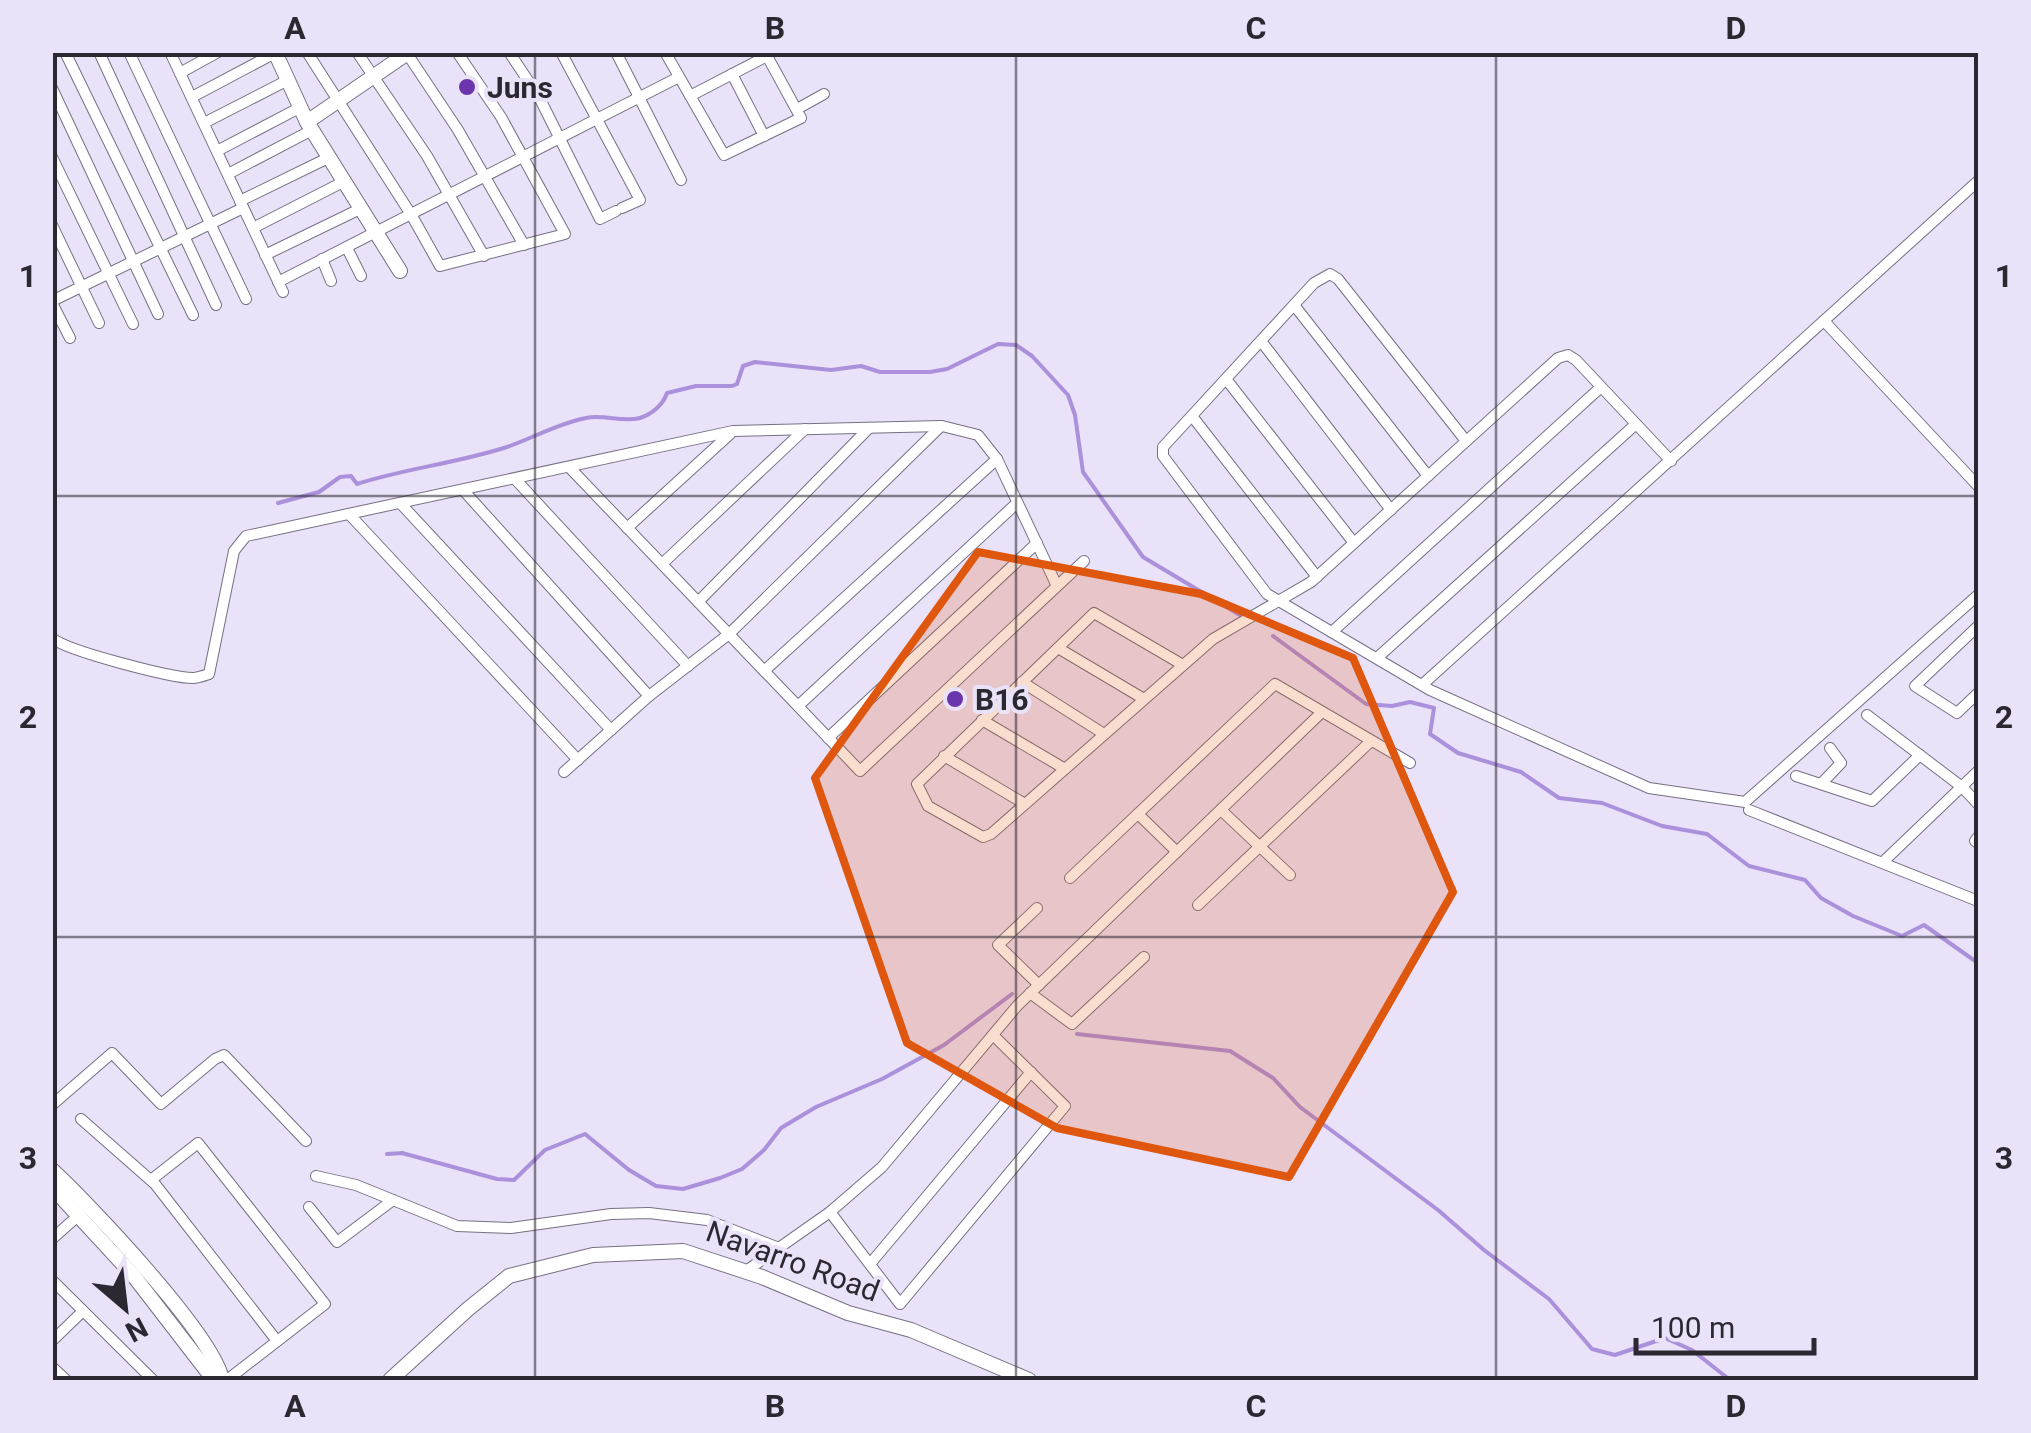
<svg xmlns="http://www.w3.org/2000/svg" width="2031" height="1433" font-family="Roboto,sans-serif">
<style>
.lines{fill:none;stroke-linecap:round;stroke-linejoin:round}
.stream{stroke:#ab90db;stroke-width:4}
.street-casing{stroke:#767083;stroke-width:12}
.secondary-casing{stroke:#767083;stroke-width:16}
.street{stroke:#fff;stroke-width:10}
.secondary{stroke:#fff;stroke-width:14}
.marked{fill:#df570e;fill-opacity:0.2;stroke:#df570e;stroke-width:8;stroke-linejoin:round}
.grid{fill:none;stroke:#2b2831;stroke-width:2.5;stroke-opacity:0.55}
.poi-dot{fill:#6b35ac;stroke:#e9e2f8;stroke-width:4}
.labels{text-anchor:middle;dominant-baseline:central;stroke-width:8;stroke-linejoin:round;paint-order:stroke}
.poi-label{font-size:30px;font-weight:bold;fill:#2b2831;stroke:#e9e2f8;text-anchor:start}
.street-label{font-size:30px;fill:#2b2831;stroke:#e9e2f8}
.neatline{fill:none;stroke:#2b2831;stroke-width:4}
.grid-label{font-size:32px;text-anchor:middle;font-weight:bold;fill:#2b2831}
</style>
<rect width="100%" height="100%" fill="#e9e2f8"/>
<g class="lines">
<g class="stream">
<path d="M278,503l41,-11 21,-15 11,-1 6,8c50,-16 101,-21 150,-37 26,-9 52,-24 79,-29 18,-4 37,5 54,0 12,-4 23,-13 27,-25l29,-7h36l5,-2 6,-18 12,-4 76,8 30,-4 19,6h50l17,-3 51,-25 18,1 16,11 36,39 7,20 8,57 60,85 97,58"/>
<path d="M1273,636l93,68 26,2 18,-4 24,6 -4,26 28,19 63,19 38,26 43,5 60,23 45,8 42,32 56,14 16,18 32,18 49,20 22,-11 54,38"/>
<path d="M1077,1034l153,17 43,27 27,29 138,103 46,40 65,49 43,50 23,6 50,-17 27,12 38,30"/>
<path d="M387,1154l15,-1 95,26 17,1 31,-30 40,-16 44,36 27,16 27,3 37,-11 22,-9 22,-19 17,-22 35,-21 66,-28 62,-34 68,-51"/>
</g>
<g class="street-casing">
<g id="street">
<path d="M99,52l117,253"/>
<path d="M129,52l117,247"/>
<path d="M170,52l113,240"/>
<path d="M307,52l105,164 28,50 125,-32 -64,-117 -44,-65"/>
<path d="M357,52l70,104 57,100"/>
<path d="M406,52l52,78 66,115"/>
<path d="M509,52l30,45 61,122 16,-8"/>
<path d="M561,52l79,148 -18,8"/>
<path d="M616,52l65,128"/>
<path d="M665,52l59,103 77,-37 -34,-62 -77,40"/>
<path d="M66,54l127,261"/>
<path d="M180,73l38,-21"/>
<path d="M732,74l32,62"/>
<path d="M52,88l106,226"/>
<path d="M192,97l83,-44"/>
<path d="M797,109l27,-15"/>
<path d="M204,123l84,-43"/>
<path d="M217,151l84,-44"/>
<path d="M52,157l81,167"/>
<path d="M228,174l84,-44"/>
<path d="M240,201l90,-44"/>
<path d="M52,225l47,98"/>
<path d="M253,228l92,-47"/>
<path d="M347,248l14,28"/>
<path d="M265,255l97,-47"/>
<path d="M322,259l9,22"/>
<path d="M278,282l401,-205"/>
<path d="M52,301l191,-93"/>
<path d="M52,303l18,35"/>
<path d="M1294,305l134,171"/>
<path d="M1824,321l154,165"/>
<path d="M1261,341l130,169"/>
<path d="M1226,379l128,164"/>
<path d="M1192,416l125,161"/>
<path d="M1466,441l-128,-162 -8,-5 -16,9 -151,164v9l104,138 163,96 219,98 96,14 233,-207"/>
<path d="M569,467l291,304 224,-210"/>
<path d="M516,480l172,186"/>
<path d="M464,491l185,205"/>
<path d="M401,504l210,226"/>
<path d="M349,514l229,246"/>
<path d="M627,528l103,-94"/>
<path d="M662,564l143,-135"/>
<path d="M698,602l171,-174"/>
<path d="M1978,626l-63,60 42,27 21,-20"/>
<path d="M1332,632l269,-245"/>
<path d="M52,638c15,13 120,40 141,40 3,0 13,-3 16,-4l25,-123 12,-15 487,-105 209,-5 36,9 19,24 60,127"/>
<path d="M1058,648l86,51"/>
<path d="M1377,658l259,-234"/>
<path d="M1183,665l-89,-52 -177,171 11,22 55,31 8,-3 222,-195 98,-57 247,-224 10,-3 8,5 95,101"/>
<path d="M764,671l233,-212"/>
<path d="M1022,682l82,52"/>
<path d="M1422,685l556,-504"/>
<path d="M798,706l219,-203"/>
<path d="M1867,715l95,72 16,17"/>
<path d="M982,720l83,49"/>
<path d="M828,738l209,-195"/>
<path d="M944,756l81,48"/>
<path d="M564,772l85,-76 80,-62 212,-208"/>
<path d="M1796,776l76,25 48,-46"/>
<path d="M1821,784l20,-21 -11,-15"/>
<path d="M1221,810l69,65"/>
<path d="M1749,810l229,91"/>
<path d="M1138,814l39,38"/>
<path d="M1978,837l-3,4 3,2"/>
<path d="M1883,862l95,-91"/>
<path d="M1070,878l205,-194 135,79"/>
<path d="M1198,905l173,-164"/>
<path d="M1037,908l-39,37 41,40"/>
<path d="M1030,993l42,31 72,-67"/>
<path d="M52,1105l60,-52 49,51 54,-45 9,-4 82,86"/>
<path d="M81,1119l74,65 122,157"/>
<path d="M316,1176l40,9 101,41 54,2 100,-14 38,-1 58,7 72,28"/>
<path d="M151,1180l47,-37 127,161 -98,76"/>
<path d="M309,1207l28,35 56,-42"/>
<path d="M830,1212l70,92 165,-198 -72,-71"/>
<path d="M52,1239l28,-25"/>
<path d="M870,1264l161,-192"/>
<path d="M746,1271l84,-59 52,-45 135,-161 305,-294"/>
<path d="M52,1280l101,100"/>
<path d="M52,1341l31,-30"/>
<path d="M52,1367l14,13"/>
</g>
</g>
<g class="secondary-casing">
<g id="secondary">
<path d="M275,52l32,70 93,149"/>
<path d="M307,122l102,-70"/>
<path d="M52,1170c37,34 163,167 170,210"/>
<path d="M52,1187l81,88 81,105"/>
<path d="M390,1380l78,-71 41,-33 84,-21 90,-4 79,26 86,36 63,17 118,50"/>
</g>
</g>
<use href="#street" class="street"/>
<use href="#secondary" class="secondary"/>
</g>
<path class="marked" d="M978,552l223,42 152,64 100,234 -164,285 -232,-49 -150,-85 -92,-265z"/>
<path class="grid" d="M535,52v1328M1016,52v1328M1496,52v1328M52,496h1926M52,937h1926"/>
<g class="poi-dot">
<circle cx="467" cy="87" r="10"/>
<circle cx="955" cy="699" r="10"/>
</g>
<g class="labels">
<g class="poi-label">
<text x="487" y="87">Juns</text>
<text x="975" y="699">B16</text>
</g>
<g class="street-label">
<text transform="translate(793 1261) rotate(20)">Navarro Road</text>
</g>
</g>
<rect width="2031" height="1433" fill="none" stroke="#e9e2f8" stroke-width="110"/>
<g transform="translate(125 1308) rotate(152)" stroke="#e9e2f8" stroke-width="8" paint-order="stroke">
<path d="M0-8L18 38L0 25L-18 38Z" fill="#2b2831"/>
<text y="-15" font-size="28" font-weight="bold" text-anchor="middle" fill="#2b2831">N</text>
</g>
<path d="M1636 1338v15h178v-15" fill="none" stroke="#2b2831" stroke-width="5"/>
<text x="1651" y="1338" font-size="30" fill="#2b2831" stroke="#e9e2f8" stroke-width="8" paint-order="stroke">100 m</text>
<rect x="55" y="55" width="1921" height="1323" class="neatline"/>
<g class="grid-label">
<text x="295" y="39">A</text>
<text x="775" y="39">B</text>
<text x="1256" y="39">C</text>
<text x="1736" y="39">D</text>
<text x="28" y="287">1</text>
<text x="2004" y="287">1</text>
<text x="28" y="728">2</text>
<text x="2004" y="728">2</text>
<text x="28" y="1169">3</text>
<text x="2004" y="1169">3</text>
<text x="295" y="1417">A</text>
<text x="775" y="1417">B</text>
<text x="1256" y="1417">C</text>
<text x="1736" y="1417">D</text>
</g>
</svg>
